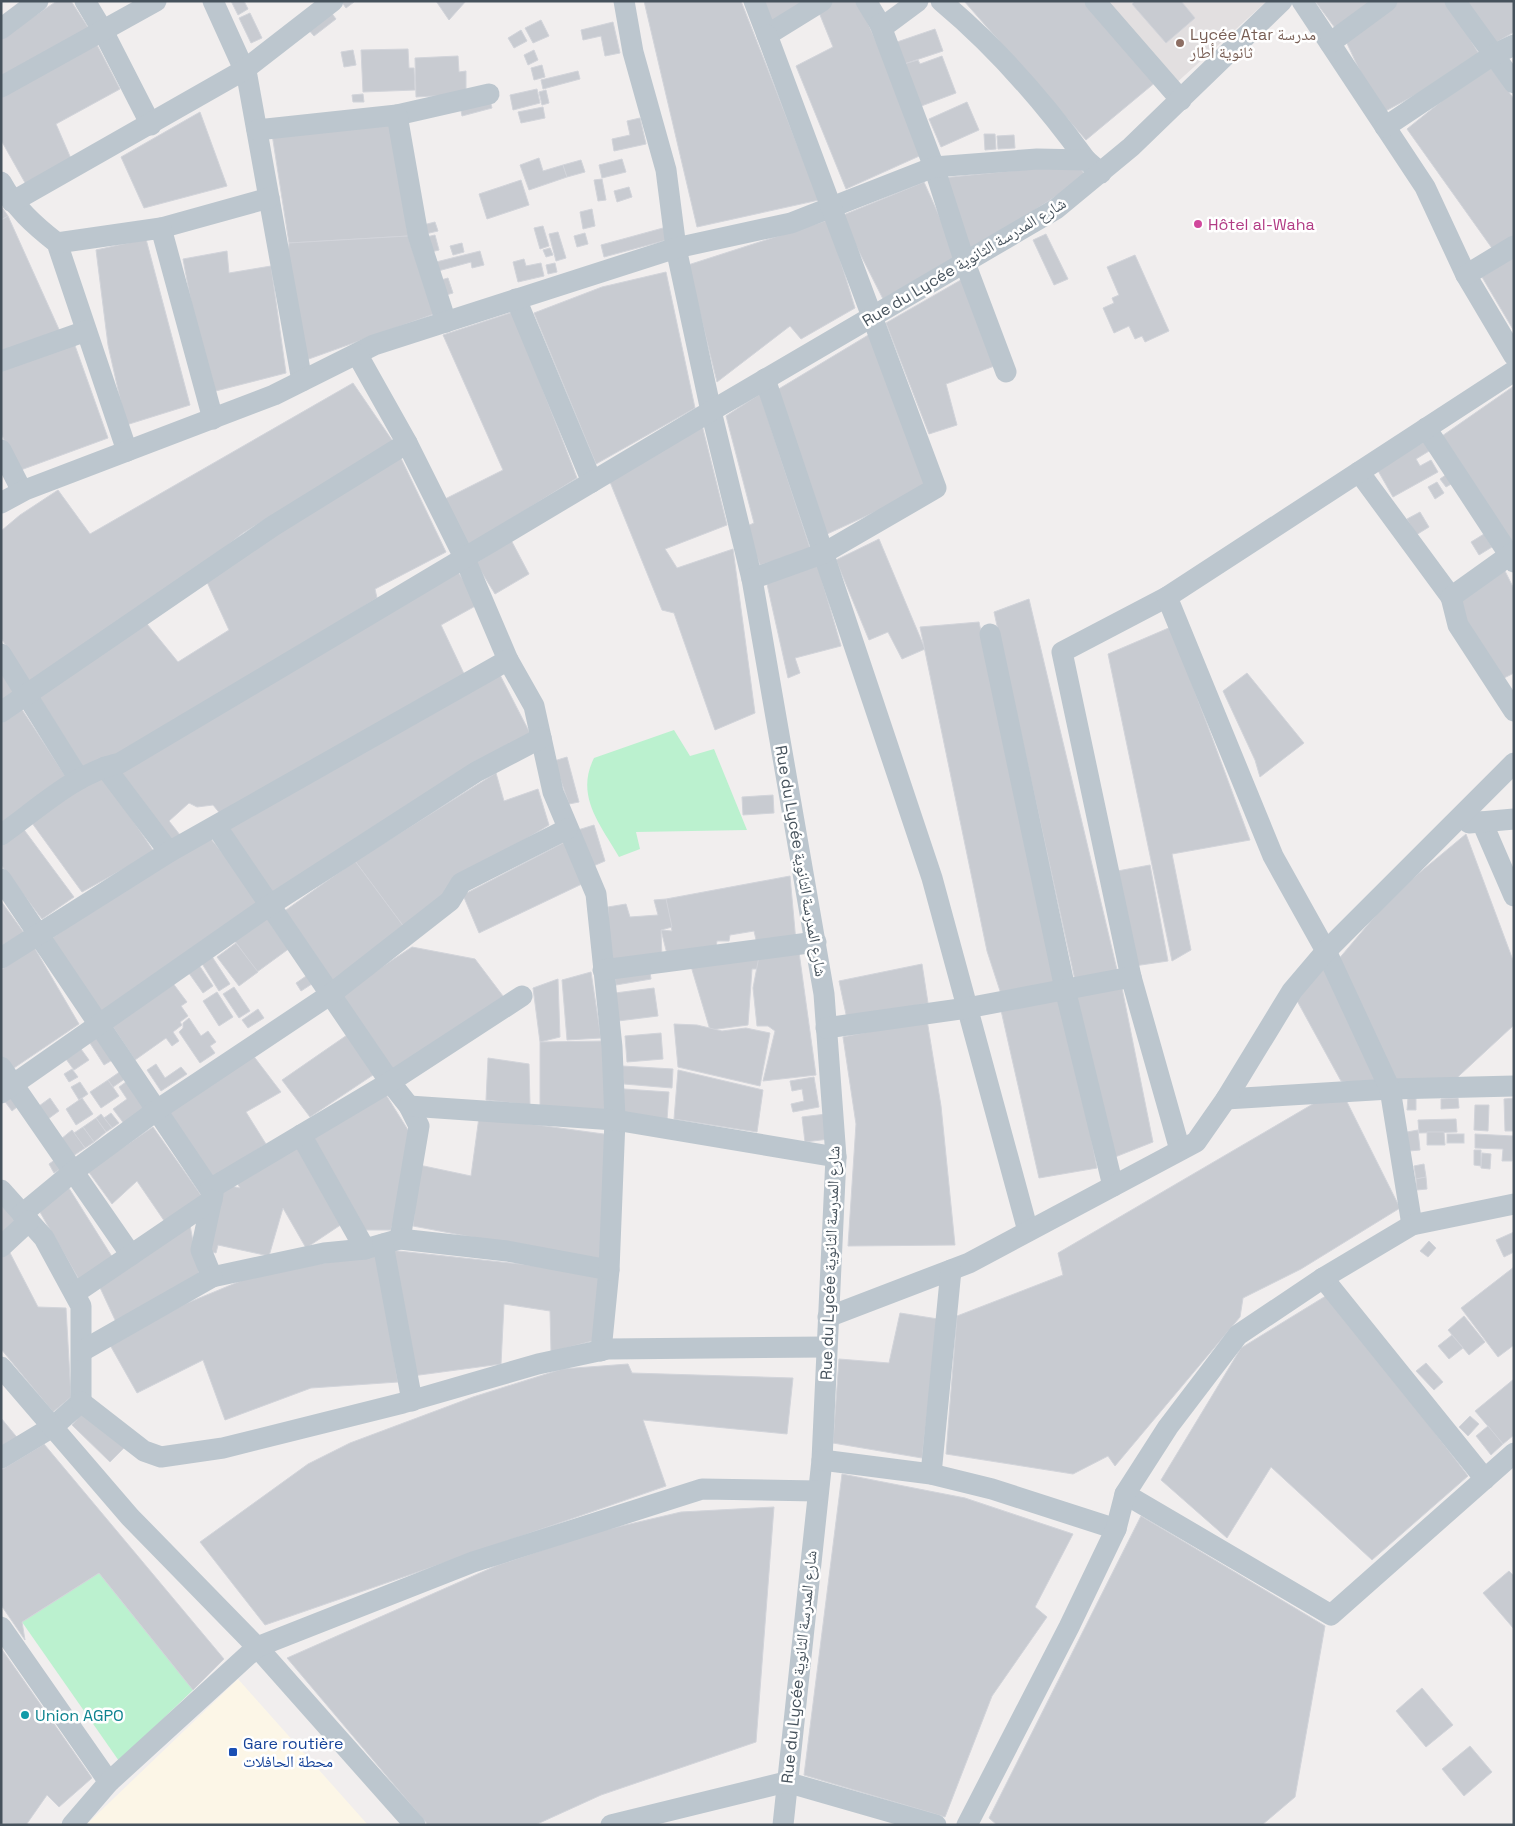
<svg xmlns="http://www.w3.org/2000/svg" width="1515" height="1826" font-family="'Space Grotesk','Noto Naskh Arabic',sans-serif">
<style>
.commercial{fill:#fcf6e7}
.education{fill:#e2dfe0}
.green{fill:#bbf1cf}
.building{fill:#c8cbd1;stroke:#d2d4da}
.lines{fill:none;stroke-linecap:round;stroke-linejoin:round}
.minor{stroke:#bcc6ce;stroke-width:21}
.education-dot{fill:#8d6e63;stroke:#fff;stroke-width:2}
.hotel-dot{fill:#d1479c;stroke:#fff;stroke-width:2}
.culture-dot{fill:#0f9aa8;stroke:#fff;stroke-width:2}
.transit-dot{fill:#1a4fb4;stroke:#fff;stroke-width:2}
.labels{text-anchor:middle;dominant-baseline:central;stroke-width:5;stroke-linejoin:round;paint-order:stroke}
.education-label{font-size:16px;fill:#785e54;stroke:#fff;text-anchor:start}
.hotel-label{font-size:16px;fill:#b23c85;stroke:#fff;text-anchor:start}
.street-label{font-size:16px;fill:#46525c;stroke:#fff}
.culture-label{font-size:16px;fill:#0d838f;stroke:#fff;text-anchor:start}
.transit-label{font-size:16px;fill:#164399;stroke:#fff;text-anchor:start}
</style>
<rect width="100%" height="100%" fill="#f1eeee"/>
<path class="commercial" d="M238,1679l130,146h-282z"/>
<path class="education" d="M1103,1h164l-93,84z"/>
<g class="green">
<path d="M674,730l16,26 24,-7 33,81 -111,2 4,17 -21,8c-19,-33 -44,-61 -25,-99z"/>
<path d="M99,1573l94,117 -74,71 -97,-139z"/>
</g>
<g class="building">
<path d="M57,1h14l20,31 -90,54v-48z"/>
<path d="M231,1h13l4,8 -10,6z"/>
<path d="M341,1h12l1,1 -8,6z"/>
<path d="M436,1h30l-17,19z"/>
<path d="M644,1h97l78,199 -122,27z"/>
<path d="M762,1h50l-41,26z"/>
<path d="M834,1h24l68,152 -80,36 -50,-123 37,-19 -15,-37z"/>
<path d="M964,1h123l70,80 -71,59z"/>
<path d="M1135,1h46l14,17 -29,25 -34,-39z"/>
<path d="M1315,1h63l-40,31z"/>
<path d="M1397,1h50l35,58 -102,55 -36,-77z"/>
<path d="M1460,1h54v31l-24,14z"/>
<path d="M330,11l6,8 -22,17 -7,-8z"/>
<path d="M250,13l12,25 -11,5 -12,-25z"/>
<path d="M541,20l8,16 -16,7 -8,-15z"/>
<path d="M613,22l7,31 -15,3 -4,-20 -18,4 -2,-10z"/>
<path d="M935,29l8,22 -39,13 -7,-22z"/>
<path d="M521,30l6,11 -13,7 -6,-10z"/>
<path d="M95,41l25,48 -64,35 16,37 -44,27 -27,-48v-49z"/>
<path d="M408,49l1,19h5l1,22 -52,2 -2,-42z"/>
<path d="M353,50l3,15 -12,2 -3,-15z"/>
<path d="M534,50l4,10 -10,5 -4,-10z"/>
<path d="M458,56l1,16 7,-1v23l-50,3 -1,-39z"/>
<path d="M942,56l14,37 -40,15 -12,-44 14,-4 2,4z"/>
<path d="M1488,64l26,35v140l-20,12 -87,-122z"/>
<path d="M542,65l3,12 -11,3 -3,-12z"/>
<path d="M578,71l2,8 -37,10 -2,-9z"/>
<path d="M537,89l3,14 -27,7 -3,-15z"/>
<path d="M546,90l3,13 -7,2 -3,-13z"/>
<path d="M363,94l1,8h-11l-1,-7z"/>
<path d="M489,97l3,11 -30,8 -2,-11z"/>
<path d="M967,102l12,28 -38,17 -12,-28z"/>
<path d="M543,107l2,11 -24,5 -3,-11z"/>
<path d="M200,112l27,74 -83,22 -23,-51z"/>
<path d="M391,118l17,118 -119,7 -17,-109z"/>
<path d="M640,118l6,26 -32,7 -2,-12 18,-4 -3,-14z"/>
<path d="M984,134h11l1,15 -11,1z"/>
<path d="M1014,135l1,13 -17,1 -1,-13z"/>
<path d="M539,158l4,13 20,-6 4,12 -38,13 -9,-25z"/>
<path d="M622,159l4,13 -24,6 -3,-13z"/>
<path d="M581,160l4,12 -18,5 -4,-12z"/>
<path d="M1078,164l8,13 -115,74 -29,-73z"/>
<path d="M602,179l4,21 -8,1 -4,-21z"/>
<path d="M521,180l8,25 -42,14 -8,-25z"/>
<path d="M924,182l33,74 -74,43 -42,-83z"/>
<path d="M629,187l3,10 -15,5 -3,-11z"/>
<path d="M1,206l7,10 -7,4z"/>
<path d="M592,209l3,17 -12,3 -3,-17z"/>
<path d="M8,216l54,120 -61,18v-134z"/>
<path d="M828,220l27,88 -54,31 -11,-13 -73,56 -29,-117z"/>
<path d="M435,222l3,9 -17,4 -2,-9z"/>
<path d="M543,226l6,20 -9,3 -6,-21z"/>
<path d="M663,228l4,12 -63,17 -3,-12z"/>
<path d="M558,232l8,26 -10,3 -7,-27z"/>
<path d="M585,233l3,11 -11,3 -3,-11z"/>
<path d="M1046,234l22,45 -14,6 -21,-45z"/>
<path d="M435,235l4,15 -12,3 -5,-15z"/>
<path d="M408,236l26,78 -128,46 -18,-103 1,-14z"/>
<path d="M146,239l44,166 -64,20 -18,-80 -12,-95z"/>
<path d="M462,243l2,9 -11,3 -3,-9z"/>
<path d="M550,248l3,7 -7,2 -3,-7z"/>
<path d="M227,251l2,22 42,-7 15,107 -78,20 -25,-134z"/>
<path d="M480,251l4,14 -12,3 -1,-6 -33,9 -2,-9z"/>
<path d="M1135,255l34,76 -24,11 -3,-6 -7,3 -6,-13 -15,7 -11,-25 11,-5 -2,-5 7,-3 -12,-28z"/>
<path d="M1514,257v74l-32,-54z"/>
<path d="M524,259l2,7 15,-3 3,13 -26,6 -5,-20z"/>
<path d="M555,263l2,9 -9,2 -2,-9z"/>
<path d="M666,272l29,136 -99,56 -62,-151 68,-26z"/>
<path d="M966,277l31,88 -51,19 11,41 -28,9 -43,-111z"/>
<path d="M448,278l5,15 -7,2 -5,-15z"/>
<path d="M513,312l64,166 -111,69 -21,-48 58,-29 -60,-135z"/>
<path d="M875,331l52,157 -102,47 -48,-145z"/>
<path d="M73,340l35,98 -90,33 -17,-38v-65z"/>
<path d="M353,383l41,60 -151,90 -74,59 -138,93 -30,-47v-107l19,-16 38,-25 32,44z"/>
<path d="M1514,386v161l-72,-111z"/>
<path d="M760,394l51,157 -51,14 -15,-38 9,-4 -28,-107z"/>
<path d="M702,425l25,100 -62,24 12,19 56,-19 22,164 -40,17 -41,-117 -12,-3 -52,-128z"/>
<path d="M1429,439l5,9 -18,11 4,7 11,-6 7,12 -45,25 -16,-28z"/>
<path d="M398,452l48,100 -71,37 2,9 -227,143 -66,28 -46,-74 109,-71 31,38 51,-32 -22,-48z"/>
<path d="M1447,474l6,9 -7,4 -6,-8z"/>
<path d="M1437,482l7,11 -9,6 -7,-12z"/>
<path d="M1420,512l9,15 -13,8 -9,-16z"/>
<path d="M1484,534l8,13 -13,8 -8,-13z"/>
<path d="M879,539l46,110 -23,10 -14,-27 -19,8 -33,-80z"/>
<path d="M511,540l18,34 -34,20 -19,-31z"/>
<path d="M817,563l24,83 -46,12 5,15 -12,5 -21,-94z"/>
<path d="M1503,567l11,22v84l-16,8 -43,-80z"/>
<path d="M458,572l21,32 -38,21 25,53 -244,138 -9,-11 -16,2 -8,-4 -20,18 11,14 -11,6 -52,-66z"/>
<path d="M1029,599l89,375 -43,6 -81,-368z"/>
<path d="M979,622l79,368 -56,7 -15,-46 -67,-324z"/>
<path d="M1171,627l79,213 -78,14 19,96 -19,11 -64,-307z"/>
<path d="M1,669l15,22 -15,10z"/>
<path d="M499,673l34,66 -260,160 -48,-70z"/>
<path d="M1247,673l57,70 -44,34 -5,-17 -32,-69z"/>
<path d="M21,708l49,75 -69,40v-101z"/>
<path d="M567,757l12,45 -10,2 -15,-43z"/>
<path d="M100,771l54,81 -72,40 -50,-69z"/>
<path d="M496,773l8,28 34,-12 11,36 -84,51 -61,51 -49,-66z"/>
<path d="M773,795l1,18 -31,2 -1,-18z"/>
<path d="M594,825l11,36 -14,6 -13,-37z"/>
<path d="M22,827l52,70 -32,22 -41,-54v-22z"/>
<path d="M1466,834l48,129v62l-66,61 -50,-3 -61,-122 57,-67z"/>
<path d="M211,839l53,65 -164,109 -52,-72 86,-60z"/>
<path d="M565,842l19,41 -105,50 -16,-38z"/>
<path d="M355,861l49,66 -72,58 -53,-70z"/>
<path d="M1150,865l18,96 -34,5 -22,-94z"/>
<path d="M790,876l6,66 -39,2 -3,-13 -24,4 -1,6h-12l-1,6 -49,7 -6,-24 11,1 -6,-32z"/>
<path d="M666,899l6,28 -11,3 1,29 -52,9 -2,-61 18,-3 4,13 28,-2 -4,-15z"/>
<path d="M1,901l23,32 -23,13z"/>
<path d="M269,910l25,35 -37,27 -25,-35z"/>
<path d="M236,943l22,29 -19,14 -22,-29z"/>
<path d="M34,947l45,77 -71,48 -7,-11v-91z"/>
<path d="M412,947l63,12 31,41 -117,72 -51,-76z"/>
<path d="M759,950l2,19h-9l-4,56 -38,5 -20,-67z"/>
<path d="M760,951l39,1 17,123 -53,6 12,-50 -7,-5h-11l-4,-38z"/>
<path d="M211,955l19,29 -11,7 -18,-29z"/>
<path d="M197,962l16,24 -10,7 -17,-24z"/>
<path d="M922,964l6,39 -81,16 -8,-38z"/>
<path d="M1326,964l54,124 -39,-7 -46,-84z"/>
<path d="M649,965l2,14 -35,6 -2,-15z"/>
<path d="M312,972l6,8 -17,11 -5,-8z"/>
<path d="M591,972l10,66 -34,2 -5,-60z"/>
<path d="M558,979l2,58 -20,5 -7,-54z"/>
<path d="M172,982l15,20 -6,4 7,10 -8,6 2,3 -9,7 6,9 -7,5 -6,-8 -31,22 -24,-36z"/>
<path d="M234,987l16,24 -11,7 -16,-24z"/>
<path d="M654,988l4,28 -40,5 -3,-28z"/>
<path d="M1122,988l31,154 -43,17 -34,-165z"/>
<path d="M217,992l16,25 -14,9 -16,-25z"/>
<path d="M1064,993l33,175 -58,10 -39,-172z"/>
<path d="M258,1009l6,9 -16,10 -6,-8z"/>
<path d="M189,1018l12,18 7,-5 8,11 -6,4 5,7 -15,10 -21,-31 4,-4v-5z"/>
<path d="M927,1020l14,86 14,139 -107,1 8,-122 -13,-87z"/>
<path d="M674,1024l23,1 25,6 24,-3 24,5 -10,53 -82,-19z"/>
<path d="M350,1033l26,40 -66,44 -28,-37z"/>
<path d="M661,1033l2,26 -36,3 -2,-26z"/>
<path d="M98,1034l16,25 -10,6 -16,-25z"/>
<path d="M605,1041v70l-65,-5v-64z"/>
<path d="M81,1049l8,11 -15,10 -8,-11z"/>
<path d="M252,1054l29,38 -35,20 20,32 -53,34 -44,-66z"/>
<path d="M488,1058l41,6 1,41 -44,-5z"/>
<path d="M156,1064l9,14 16,-11 6,7 -26,17 -14,-21z"/>
<path d="M622,1066l51,3 -1,19 -48,-4z"/>
<path d="M72,1069l6,8 -9,5 -5,-8z"/>
<path d="M678,1070l85,20 -6,42 -83,-13z"/>
<path d="M121,1071l5,7 -13,9 -5,-7z"/>
<path d="M814,1077l5,30 -26,5 -2,-8 13,-3 -2,-12 -10,2 -2,-10z"/>
<path d="M130,1079l20,28 -25,18 -12,-16 14,-10 -8,-12z"/>
<path d="M108,1080l11,16 -18,12 -11,-16z"/>
<path d="M80,1082l8,12 -9,6 -8,-13z"/>
<path d="M624,1089l45,3 -2,28 -45,-3z"/>
<path d="M383,1090l30,48 -22,92h-28l-56,-91z"/>
<path d="M13,1092l9,11 -10,8 -9,-12z"/>
<path d="M1408,1097l8,1v12h-9z"/>
<path d="M50,1098l9,13 -11,8 -9,-13z"/>
<path d="M82,1098l11,16 -17,11 -10,-16z"/>
<path d="M1458,1098l1,10 -18,1v-10z"/>
<path d="M1514,1098v33h-9l-1,-32z"/>
<path d="M1346,1100l54,108 -99,61 -58,29 -3,19 -125,149 -7,-10 -35,18 -127,-20 11,-138 106,-41 -5,-22 260,-152z"/>
<path d="M1475,1105h14l-1,26 -14,-1z"/>
<path d="M111,1113l8,10 -7,5 -8,-10z"/>
<path d="M101,1114l11,14 -6,4 -10,-14z"/>
<path d="M826,1114l3,25 -24,3 -3,-25z"/>
<path d="M479,1117l132,18 -7,127 -191,-36 6,-61 52,11z"/>
<path d="M96,1118l10,14 -12,10 -11,-15z"/>
<path d="M1456,1119l1,13 -38,1 -1,-13z"/>
<path d="M83,1127l11,15 -9,6 -11,-15z"/>
<path d="M153,1127l50,71 -38,24 -28,-41 -25,23 -24,-33z"/>
<path d="M72,1130l13,18 -12,8 -12,-17z"/>
<path d="M1418,1130l2,20 -11,1 -2,-19z"/>
<path d="M1427,1132h17l1,13h-18z"/>
<rect x="1447" y="1134" width="17" height="9"/>
<path d="M1475,1134l38,2 -1,25h-10l1,-12 -28,-1z"/>
<path d="M298,1145l44,79 -36,24 -23,-40 -14,48 -51,-11 -2,8 -10,-3 16,-66 18,4 -5,-9z"/>
<path d="M1474,1150h7v16l-7,-1z"/>
<path d="M1482,1153l9,1 -1,15 -9,-1z"/>
<path d="M56,1159l6,9 -8,5 -5,-9z"/>
<path d="M1424,1164l2,13 -10,2 -2,-13z"/>
<path d="M1426,1177l1,12 -10,1 -1,-11z"/>
<path d="M67,1185l49,78 -35,20 -44,-76z"/>
<path d="M1,1205l17,16 -17,16z"/>
<path d="M189,1220l11,58 -84,44 -20,-43z"/>
<path d="M1514,1232v20l-10,5 -8,-17z"/>
<path d="M1429,1241l7,7 -8,9 -8,-6z"/>
<path d="M8,1249l30,58 28,1 5,89 -18,15 -52,-63v-94z"/>
<path d="M389,1250l215,23 -8,67 -45,12 -1,-41 -46,-7 -3,60 -89,12z"/>
<path d="M377,1254l21,128 -87,6 -86,32 -22,-60 -66,33 -27,-48 75,-41 70,-29z"/>
<path d="M1514,1267v78l-16,12 -37,-49z"/>
<path d="M1329,1294l139,182 -96,84 -101,-93 -44,71 -66,-58 80,-132z"/>
<path d="M900,1313l38,6 -16,139 -89,-15 6,-84 50,4z"/>
<path d="M1464,1316l21,26 -16,13 -21,-25z"/>
<path d="M1452,1335l11,13 -14,11 -11,-13z"/>
<path d="M1426,1363l17,19 -9,8 -18,-19z"/>
<path d="M628,1364l4,9 161,5 -6,56 -144,-14 23,66 -401,139 -65,-83 108,-78 42,-21 123,-46 89,-28z"/>
<path d="M1514,1379v56l-11,9 -28,-33z"/>
<path d="M86,1409l42,35 -18,18 -38,-37z"/>
<path d="M1470,1416l9,8 -11,12 -9,-9z"/>
<path d="M1,1418l19,23 -19,11z"/>
<path d="M1488,1426l15,18 -12,11 -15,-19z"/>
<path d="M44,1444l180,215 -31,31 -94,-117 -77,49 3,18 -24,-35v-135z"/>
<path d="M842,1474l123,24 108,36 -38,73 12,10 -55,79 -47,121 -141,-42z"/>
<path d="M774,1507l-18,235 -155,53 -66,30h-107l-141,-167 211,-93 98,-33 85,-20z"/>
<path d="M1141,1516l184,110 -30,171 -33,28h-265l-8,-7z"/>
<path d="M1509,1571l5,5v53l-31,-36z"/>
<path d="M1,1648l91,130 -33,29 -12,-12 -21,30 -25,-2z"/>
<path d="M1422,1688l31,37 -27,22 -30,-36z"/>
<path d="M1470,1746l22,26 -28,24 -22,-27z"/>
</g>
<g class="lines">
<g class="minor">
<path d="M85,1l18,30 48,94"/>
<path d="M213,1l34,75 55,305"/>
<path d="M624,1l9,51 33,118 10,78 35,163 41,168 72,415 12,163 -14,303 -39,365"/>
<path d="M754,1l13,34 55,-34"/>
<path d="M866,1l14,23h7l31,-23"/>
<path d="M941,1c55,46 103,101 145,159"/>
<path d="M1095,1l86,99"/>
<path d="M1302,1l123,186 41,88 48,81"/>
<path d="M1455,1l59,82"/>
<path d="M880,24l54,143 31,96 41,109"/>
<path d="M1,29l37,-28"/>
<path d="M1330,43l57,-42"/>
<path d="M1,87l155,-86"/>
<path d="M397,115l92,-21"/>
<path d="M1385,127l108,-72 21,-10"/>
<path d="M257,130l140,-15 21,120 28,87"/>
<path d="M1,182c14,26 33,43 56,61l70,208"/>
<path d="M12,202l232,-132 89,-69"/>
<path d="M161,228l108,-30"/>
<path d="M57,243l104,-15 52,191"/>
<path d="M1466,275l48,-29"/>
<path d="M516,299l76,183"/>
<path d="M1,361l85,-30"/>
<path d="M765,379l167,499 96,353"/>
<path d="M1426,428l88,134"/>
<path d="M407,443l58,116 43,101"/>
<path d="M1,450l21,41"/>
<path d="M1359,472l92,125"/>
<path d="M1,503l24,-13 249,-95 100,-50 302,-97 115,-25 143,-56 103,-8 49,1 15,13"/>
<path d="M1514,552l-63,45 7,28 56,86"/>
<path d="M752,579l72,-26 112,-65 -169,-453"/>
<path d="M990,634l75,355 48,197"/>
<path d="M1,654l78,125"/>
<path d="M1,712l272,-186 134,-83 -50,-89"/>
<path d="M105,767l64,85"/>
<path d="M1482,822l32,74"/>
<path d="M1469,823l45,-4"/>
<path d="M216,826l174,256 19,24 10,20 -19,113"/>
<path d="M1,835c37,-26 74,-62 119,-72l591,-352 345,-202 75,-62 151,-146"/>
<path d="M1,879l212,315 -12,56 11,27 112,-24 41,-4 35,-10 107,12 102,19 -8,81"/>
<path d="M1,958l168,-106 339,-192 26,46 19,86 43,102 16,153 3,73 -6,150"/>
<path d="M603,970l213,-28"/>
<path d="M1131,977l-69,-325 105,-55"/>
<path d="M826,1028l141,-20 164,-31 49,173"/>
<path d="M1,1067l130,188"/>
<path d="M1,1093l269,-188 206,-133 65,-34"/>
<path d="M1226,1099l164,-10 124,-3"/>
<path d="M409,1106l206,14 221,37"/>
<path d="M301,1135l64,114"/>
<path d="M210,1189l180,-107 132,-86"/>
<path d="M1,1190l43,48 37,68v96l-27,24 -53,32"/>
<path d="M22,1214l52,-43 83,-61 174,-116 119,-93 11,-18 106,-54"/>
<path d="M1412,1225l-22,-136 -64,-138 -53,-95 -106,-259 347,-226"/>
<path d="M383,1244l29,157"/>
<path d="M1,1247l28,-26"/>
<path d="M1323,1278l162,201"/>
<path d="M75,1293l137,-93"/>
<path d="M828,1317l141,-54 227,-121 30,-43 66,-108 34,-40 188,-188"/>
<path d="M82,1351l130,-74"/>
<path d="M1,1367l129,150 127,130 158,178"/>
<path d="M81,1402l63,49 17,6 62,-9 180,-45 135,-39 70,-15 218,-2"/>
<path d="M822,1460l109,14 61,15 124,40"/>
<path d="M931,1474l20,-204"/>
<path d="M1125,1494l206,121 183,-162"/>
<path d="M1,1627l108,155"/>
<path d="M72,1825l37,-43 148,-135 216,-85 229,-73 115,2"/>
<path d="M611,1825l175,-43 150,43"/>
<path d="M967,1825l102,-198 47,-98 9,-35 43,-67 70,-92 85,-57 89,-53 102,-21"/>
</g>
</g>
<circle class="education-dot" cx="1180" cy="43" r="5"/>
<circle class="hotel-dot" cx="1198" cy="224" r="5"/>
<circle class="culture-dot" cx="25" cy="1715" r="5"/>
<rect class="transit-dot" x="228" y="1747" width="10" height="10" rx="2.5"/>
<g class="labels">
<g class="education-label">
<text x="1190" y="34">Lycée Atar مدرسة<tspan x="1190" dy="18">ثانوية أطار</tspan></text>
</g>
<g class="hotel-label">
<text x="1208" y="224">Hôtel al-Waha</text>
</g>
<g class="street-label">
<text transform="translate(964 262) rotate(-31)">Rue du Lycée شارع المدرسة الثانوية</text>
<text transform="translate(801 861) rotate(80)">Rue du Lycée شارع المدرسة الثانوية</text>
<text transform="translate(830 1263) rotate(-88)">Rue du Lycée شارع المدرسة الثانوية</text>
<text transform="translate(799 1667) rotate(-84)">Rue du Lycée شارع المدرسة الثانوية</text>
</g>
<g class="culture-label">
<text x="35" y="1715">Union AGPO</text>
</g>
<g class="transit-label">
<text x="243" y="1743">Gare routière<tspan x="243" dy="18">محطة الحافلات</tspan></text>
</g>
</g>
<rect width="1515" height="1826" fill="none" stroke="#46525c" stroke-width="5"/>
</svg>
